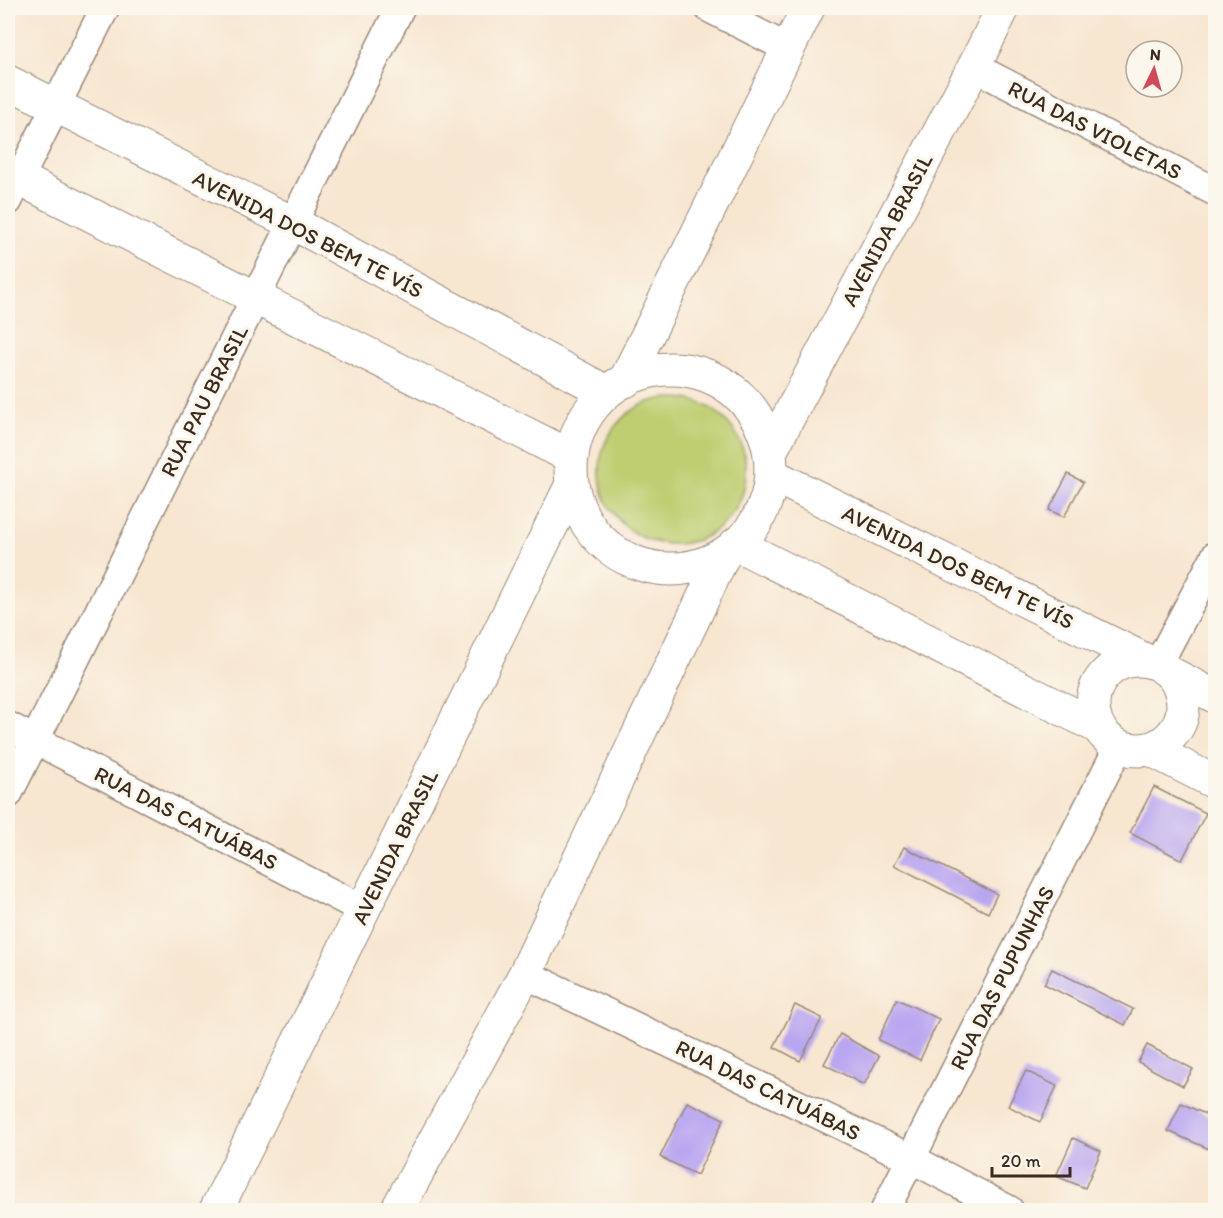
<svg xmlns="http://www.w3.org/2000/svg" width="1223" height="1218" font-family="Itim,sans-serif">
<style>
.green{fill:#bece71;stroke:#7c7c48;stroke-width:1.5}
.building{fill:#b9a6f0}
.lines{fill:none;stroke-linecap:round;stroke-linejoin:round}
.street-casing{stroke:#987;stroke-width:31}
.secondary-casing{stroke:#987;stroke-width:35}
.street{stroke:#fff;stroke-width:28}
.secondary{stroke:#fff;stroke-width:33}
.labels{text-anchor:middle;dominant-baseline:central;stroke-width:6;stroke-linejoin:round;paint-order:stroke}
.street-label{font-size:22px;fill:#3b2a1e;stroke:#fbf7ec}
</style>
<rect width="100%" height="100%" fill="#fbf7ec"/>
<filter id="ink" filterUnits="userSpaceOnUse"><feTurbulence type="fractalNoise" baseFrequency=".0167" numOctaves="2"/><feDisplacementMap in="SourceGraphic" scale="12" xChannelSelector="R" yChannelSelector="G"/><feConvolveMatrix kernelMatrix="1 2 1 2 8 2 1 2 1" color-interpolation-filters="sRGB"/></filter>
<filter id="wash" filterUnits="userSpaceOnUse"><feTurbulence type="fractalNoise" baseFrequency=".008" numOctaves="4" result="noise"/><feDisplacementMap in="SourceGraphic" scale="24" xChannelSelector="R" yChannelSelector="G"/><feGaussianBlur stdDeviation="1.35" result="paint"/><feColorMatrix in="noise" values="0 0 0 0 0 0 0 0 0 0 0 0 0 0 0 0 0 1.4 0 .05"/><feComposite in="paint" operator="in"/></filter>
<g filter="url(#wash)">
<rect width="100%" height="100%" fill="#f7e6d0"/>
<circle class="green" cx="673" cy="471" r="73"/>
<g id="blocks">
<g class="building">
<path d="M1068,474l15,8 -19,35 -15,-7z"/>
<path d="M1154,787l52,26 -24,47 -52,-27z"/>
<path d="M904,847l93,47 -9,19 -94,-48z"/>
<path d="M1052,969l81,40 -8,16 -81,-41z"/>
<path d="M897,999l42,20 -19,41 -42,-20z"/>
<path d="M795,1005l27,13 -22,43 -26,-14z"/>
<path d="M840,1034l39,22 -15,29 -40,-21z"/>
<path d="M1147,1045l46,24 -10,17 -45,-24z"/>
<path d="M1026,1071l31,15 -17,36 -32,-16z"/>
<path d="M687,1102l37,17 -27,56 -37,-18z"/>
<path d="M1181,1103l35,16v33l-48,-21z"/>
<path d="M1073,1138l28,13 -16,37 -29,-12z"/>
</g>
</g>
</g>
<g filter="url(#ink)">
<use href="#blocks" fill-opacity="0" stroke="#987" stroke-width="1.5"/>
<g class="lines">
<g class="street-casing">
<g id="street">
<path d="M709,8l80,41"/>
<path d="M974,67l242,125"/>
<path d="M8,201l97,-193"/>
<path d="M1158,664l58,-109"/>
<path d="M8,726l356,184"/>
<path d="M8,794l392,-786"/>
<path d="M525,974l387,185 97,51"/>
<path d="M885,1210l234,-464"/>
</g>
</g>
<g class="secondary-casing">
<g id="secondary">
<path d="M8,82l285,141 313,169"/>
<path d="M8,173l564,284"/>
<circle cx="671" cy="469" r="100"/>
<path d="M625,381l183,-373"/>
<path d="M770,452l204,-385 29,-59"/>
<path d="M772,475l373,185"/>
<path d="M736,544l362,183"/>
<circle cx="1138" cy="705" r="45"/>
<path d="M1172,674l44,23"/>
<path d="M1150,749l66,34"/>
<path d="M216,1210l356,-726"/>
<path d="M397,1210l128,-236 199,-420"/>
</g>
</g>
<use href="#street" class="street"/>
<use href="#secondary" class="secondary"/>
</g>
</g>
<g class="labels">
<g class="street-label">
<text transform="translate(1095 130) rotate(27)">RUA DAS VIOLETAS</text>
<text transform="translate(887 230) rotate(-62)">AVENIDA BRASIL</text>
<text transform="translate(308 234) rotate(27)">AVENIDA DOS BEM TE VÍS</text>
<text transform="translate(204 401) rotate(-63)">RUA PAU BRASIL</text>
<text transform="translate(958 567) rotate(26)">AVENIDA DOS BEM TE VÍS</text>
<text transform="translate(186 818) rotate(27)">RUA DAS CATUÁBAS</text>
<text transform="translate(395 847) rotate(-64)">AVENIDA BRASIL</text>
<text transform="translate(1002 978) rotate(-63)">RUA DAS PUPUNHAS</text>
<text transform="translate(768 1090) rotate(26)">RUA DAS CATUÁBAS</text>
</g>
</g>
<rect width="1223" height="1218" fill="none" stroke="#fbf7ec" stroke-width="30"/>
<g transform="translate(1154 69) rotate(5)"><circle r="28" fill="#fbf7ec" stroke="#aea59a" stroke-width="1.5"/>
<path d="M0-4.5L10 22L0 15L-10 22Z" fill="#d1495b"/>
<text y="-9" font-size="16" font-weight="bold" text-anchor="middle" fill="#3b2a1e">N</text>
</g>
<path d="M992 1167v9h78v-9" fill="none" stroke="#3b2a1e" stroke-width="3"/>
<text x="1001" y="1167" font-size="18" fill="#3b2a1e" stroke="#fbf7ec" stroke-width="4.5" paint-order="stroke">20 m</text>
</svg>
